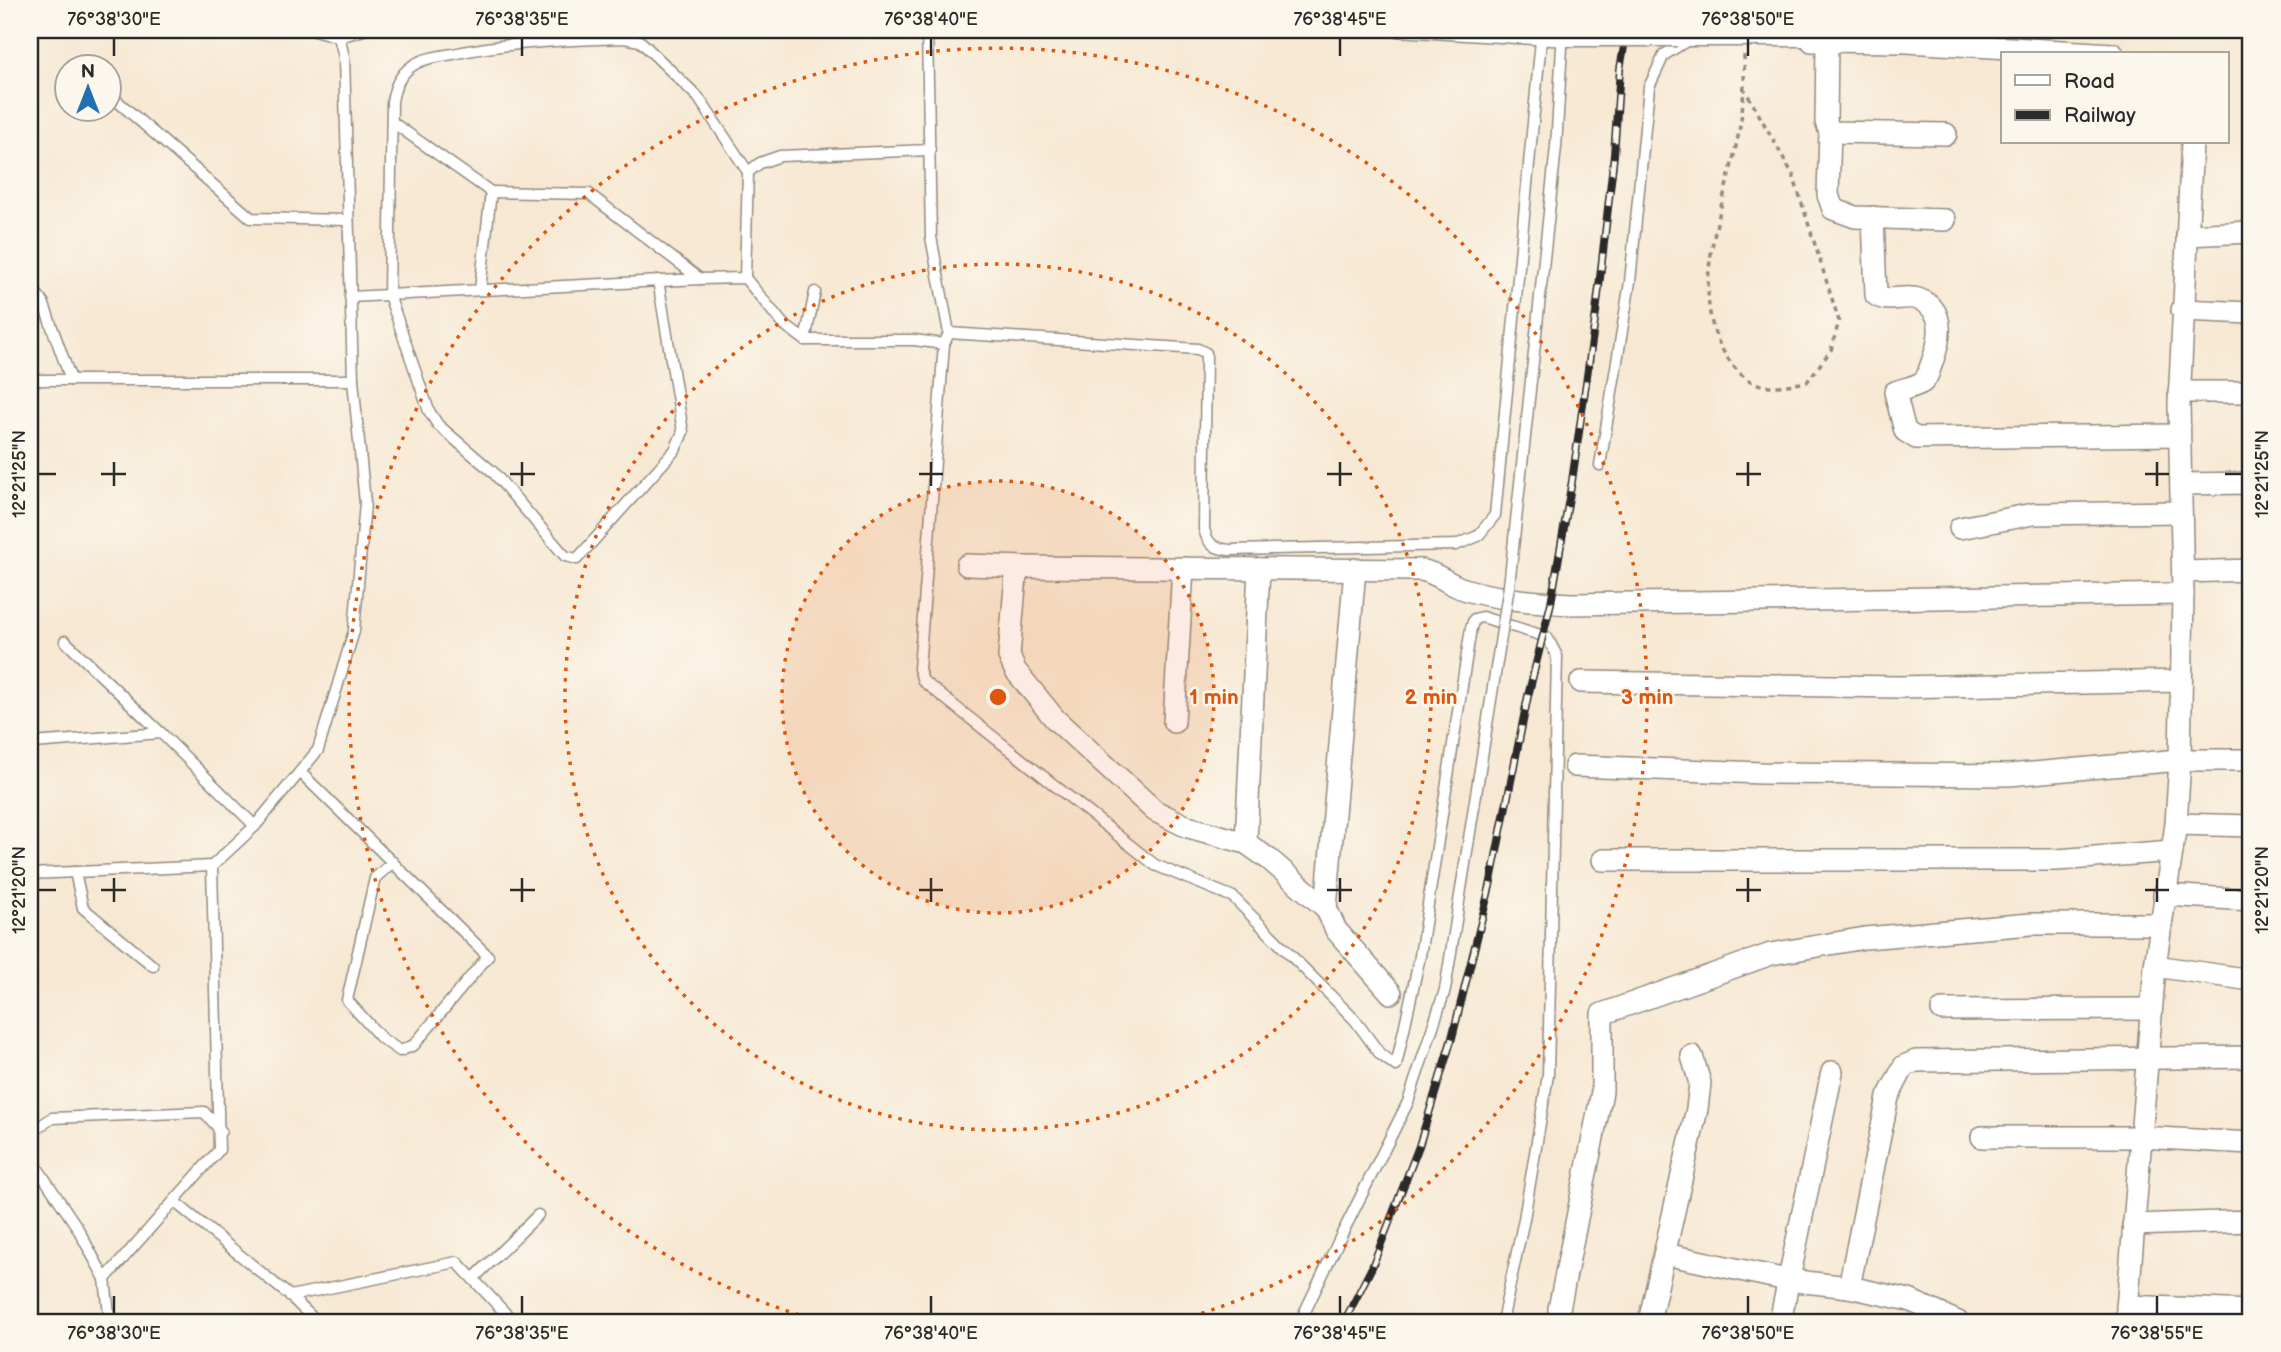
<svg xmlns="http://www.w3.org/2000/svg" width="2281" height="1352" font-family="'Balsamiq Sans',sans-serif">
<style>
.lines{fill:none;stroke-linecap:round;stroke-linejoin:round}
.lane-casing{stroke:#918a7f;stroke-width:13}
.street-casing{stroke:#918a7f;stroke-width:24}
.path{stroke:#918a7f;stroke-width:3.5;stroke-dasharray:5 5;stroke-linecap:butt}
.lane{stroke:#fff;stroke-width:10}
.street{stroke:#fff;stroke-width:21}
.rail-casing{stroke:#2b2b2b;stroke-width:8}
.rail{stroke:#fbf7ec;stroke-width:5;stroke-dasharray:16;stroke-linecap:butt}
.lane-bridge-casing{stroke:#918a7f;stroke-width:13;stroke-linecap:butt}
.lane-bridge{stroke:#fff;stroke-width:10}
.ticks{fill:none;stroke:#2b2b2b;stroke-width:2.5}
.ring{fill:none;stroke:#df570e;stroke-width:3.5;stroke-dasharray:3.5 7}
.centre{fill:#df570e;stroke:#fbf7ec;stroke-width:3.5}
.ring-label{font-size:21px;text-anchor:middle;font-weight:bold;fill:#df570e;stroke:#fbf7ec;stroke-width:5;stroke-linejoin:round;paint-order:stroke}
.neatline{fill:none;stroke:#2b2b2b;stroke-width:2.5}
.ticks-label{font-size:18px;text-anchor:middle;fill:#2b2b2b}
</style>
<rect width="100%" height="100%" fill="#fbf7ec"/>
<filter id="ink" filterUnits="userSpaceOnUse"><feTurbulence type="fractalNoise" baseFrequency=".0143" numOctaves="2"/><feDisplacementMap in="SourceGraphic" scale="14" xChannelSelector="R" yChannelSelector="G"/><feConvolveMatrix kernelMatrix="1 2 1 2 8 2 1 2 1" color-interpolation-filters="sRGB"/></filter>
<filter id="wash" filterUnits="userSpaceOnUse"><feTurbulence type="fractalNoise" baseFrequency=".00686" numOctaves="4" result="noise"/><feDisplacementMap in="SourceGraphic" scale="28" xChannelSelector="R" yChannelSelector="G"/><feGaussianBlur stdDeviation="1.57" result="paint"/><feColorMatrix in="noise" values="0 0 0 0 0 0 0 0 0 0 0 0 0 0 0 0 0 1.4 0 .05"/><feComposite in="paint" operator="in"/></filter>
<g filter="url(#wash)">
<rect width="100%" height="100%" fill="#f7e8d3"/>
</g>
<g filter="url(#ink)">
<g class="lines">
<g class="lane-casing">
<g id="lane">
<path d="M314,30l25,7 25,-7"/>
<path d="M1379,30l190,11"/>
<path d="M1682,41h130"/>
<path d="M108,93l143,125 96,2"/>
<path d="M392,122l99,70"/>
<path d="M748,172l12,-9 20,-7 150,-6"/>
<path d="M745,278l38,46 22,16"/>
<path d="M658,280l25,152 -8,18 -98,109 -12,-3 -72,-84 -55,-47 -9,-14 -40,-116 3,-193c2,-14 7,-27 20,-36 11,-8 28,-10 41,-12 57,-12 113,-14 171,-16l16,3 58,56 50,75 -3,106 -45,1"/>
<path d="M30,292l6,1 7,9 28,78"/>
<path d="M815,292l-10,48h109l30,4 5,-11 -18,-96 -4,-207"/>
<path d="M350,297l350,-18 -111,-85 -98,-2 -11,98"/>
<path d="M949,333l249,16 8,4 -2,176c4,16 10,19 25,21l227,-5 22,-9 17,-21 46,-475"/>
<path d="M944,344l-25,325 4,12 232,184 78,32 122,123 25,34 16,12 24,-110 51,-328 3,-9 8,-2 65,20 10,19 -9,419 -24,144 -22,103"/>
<path d="M30,380h323"/>
<path d="M1600,465l30,-183 19,-195 15,-32 24,-15 2,-10"/>
<path d="M1509,586l47,-439 7,-117"/>
<path d="M65,641l96,92"/>
<path d="M30,740l3,3 128,-10 94,93"/>
<path d="M300,772l188,184 -74,89 -14,6 -19,-13 -34,-38 28,-122 18,-16"/>
<path d="M75,872l8,36 70,58"/>
<path d="M30,874l182,-8"/>
<path d="M30,1133l22,-15 152,-6 17,19"/>
<path d="M30,1157l47,70 28,52 5,43"/>
<path d="M176,1203l114,93 27,26"/>
<path d="M105,1279l114,-129 -7,-284 43,-40 63,-76 36,-119 11,-128 -12,-123 -9,-323 -5,-20"/>
<path d="M473,1279l65,-64"/>
<path d="M290,1296l167,-34 52,55 -5,5"/>
<path d="M1300,1322l41,-86"/>
</g>
</g>
<g class="street-casing">
<g id="street">
<path d="M1812,30v11l95,1 206,12"/>
<path d="M1827,41l-1,81 4,10 116,2"/>
<path d="M1830,132l-2,63 5,14 22,8 90,3"/>
<path d="M1873,217l3,78c12,9 28,-1 42,4 30,11 22,43 13,66 -2,6 -4,15 -10,18 -7,4 -18,6 -26,9l10,39 11,7 263,-3"/>
<path d="M2187,235l64,-3"/>
<path d="M2182,310l69,3"/>
<path d="M2179,392h72"/>
<path d="M2181,484l70,-1"/>
<path d="M1960,528l73,-14 148,-2"/>
<path d="M967,565l57,2"/>
<path d="M2183,572l68,-2"/>
<path d="M1581,682l317,5 283,-6"/>
<path d="M1174,722l9,-154"/>
<path d="M1575,766l187,7 247,2 171,-15h71"/>
<path d="M2176,824l75,2"/>
<path d="M1246,843l13,-274"/>
<path d="M1603,860h454l115,-9"/>
<path d="M2164,895l87,5"/>
<path d="M1326,908l29,-339"/>
<path d="M2155,966l96,14"/>
<path d="M1391,993l-55,-63 -10,-22 -56,-48 -24,-17 -58,-16 -33,-16 -100,-92 -40,-49 -6,-14 7,-81 8,-8 397,3c16,3 26,13 40,18 31,11 76,14 110,16l612,-10"/>
<path d="M1942,1010l209,-1"/>
<path d="M1982,1137h157l112,6"/>
<path d="M2133,1225l118,-4"/>
<path d="M1665,1254l122,26 62,7 60,13 49,22"/>
<path d="M1849,1287l39,-190 16,-31 12,-5 335,-4"/>
<path d="M2127,1306l124,5"/>
<path d="M1559,1322v-13l43,-217v-78l169,-60 94,-16 166,-14h129"/>
<path d="M1649,1322l48,-213 3,-26 -8,-27"/>
<path d="M1780,1322l52,-250"/>
<path d="M2126,1322l29,-356 21,-142 4,-64 3,-166 -4,-191 13,-261"/>
</g>
</g>
<path class="path" d="M1744,55c1,32 -1,61 -8,91 -13,64 -49,148 -11,208 23,37 42,35 82,28l24,-32 8,-29 -46,-146 -48,-85"/>
<use href="#lane" class="lane"/>
<use href="#street" class="street"/>
<g class="rail-casing">
<path id="rail" d="M1344,1322l28,-55 47,-121 33,-108 38,-152 38,-190 23,-93 21,-122 24,-168 18,-158 6,-86 7,-39"/>
</g>
<use href="#rail" class="rail"/>
<g class="lane-bridge-casing">
<g id="lane-bridge">
<path d="M1572,41h105"/>
<path d="M1341,1236l67,-134 37,-112 64,-404"/>
</g>
</g>
<use href="#lane-bridge" class="lane-bridge"/>
</g>
</g>
<path class="ticks" d="M114,38v18M522,38v18M931,38v18M1340,38v18M1748,38v18M114,462v24M522,462v24M931,462v24M1340,462v24M1748,462v24M2157,462v24M38,474h18M101,474h25M510,474h25M919,474h24M1327,474h25M1736,474h25M2145,474h24M2225,474h17M114,878v24M522,878v24M931,878v24M1340,878v24M1748,878v24M2157,878v24M38,890h18M101,890h25M510,890h25M919,890h24M1327,890h25M1736,890h25M2145,890h24M2225,890h17M114,1296v18M522,1296v18M931,1296v18M1340,1296v18M1748,1296v18M2157,1296v18"/>
<circle cx="998" cy="697" r="216" fill="#df570e" fill-opacity=".12"/>
<g class="ring">
<circle cx="998" cy="697" r="216"/>
<circle cx="998" cy="697" r="433"/>
<path d="M819 1321A649 649 0 1 1 1177 1321"/>
</g>
<circle cx="998" cy="697" r="10" class="centre"/>
<g class="ring-label">
<text x="1214" y="704">1 min</text>
<text x="1431" y="704">2 min</text>
<text x="1647" y="704">3 min</text>
</g>
<rect width="2281" height="1352" fill="none" stroke="#fbf7ec" stroke-width="77"/>
<rect x="2001" y="52" width="228" height="91" fill="#fbf7ec" stroke="#a8a59f" stroke-width="2"/>
<rect x="2015" y="75" width="35" height="10" fill="#ffffff" stroke="#a8a59f" stroke-width="2"/>
<text x="2064" y="88" font-size="21" fill="#2b2b2b">Road</text>
<rect x="2015" y="110" width="35" height="10" fill="#2b2b2b" stroke="#a8a59f" stroke-width="2"/>
<text x="2064" y="122" font-size="21" fill="#2b2b2b">Railway</text>
<g transform="translate(88 88)"><circle r="33" fill="#fbf7ec" stroke="#a8a59f" stroke-width="2"/>
<path d="M0-5L12 26L0 18L-12 26Z" fill="#1f6fb2"/>
<text y="-10" font-size="19" font-weight="bold" text-anchor="middle" fill="#2b2b2b">N</text>
</g>
<rect x="38" y="38" width="2204" height="1276" class="neatline"/>
<g class="ticks-label">
<text x="114" y="25">76°38'30"E</text>
<text x="522" y="25">76°38'35"E</text>
<text x="931" y="25">76°38'40"E</text>
<text x="1340" y="25">76°38'45"E</text>
<text x="1748" y="25">76°38'50"E</text>
<text transform="translate(19 474) rotate(-90)" y="6">12°21'25"N</text>
<text transform="translate(2262 474) rotate(-90)" y="6">12°21'25"N</text>
<text transform="translate(19 890) rotate(-90)" y="6">12°21'20"N</text>
<text transform="translate(2262 890) rotate(-90)" y="6">12°21'20"N</text>
<text x="114" y="1339">76°38'30"E</text>
<text x="522" y="1339">76°38'35"E</text>
<text x="931" y="1339">76°38'40"E</text>
<text x="1340" y="1339">76°38'45"E</text>
<text x="1748" y="1339">76°38'50"E</text>
<text x="2157" y="1339">76°38'55"E</text>
</g>
</svg>
